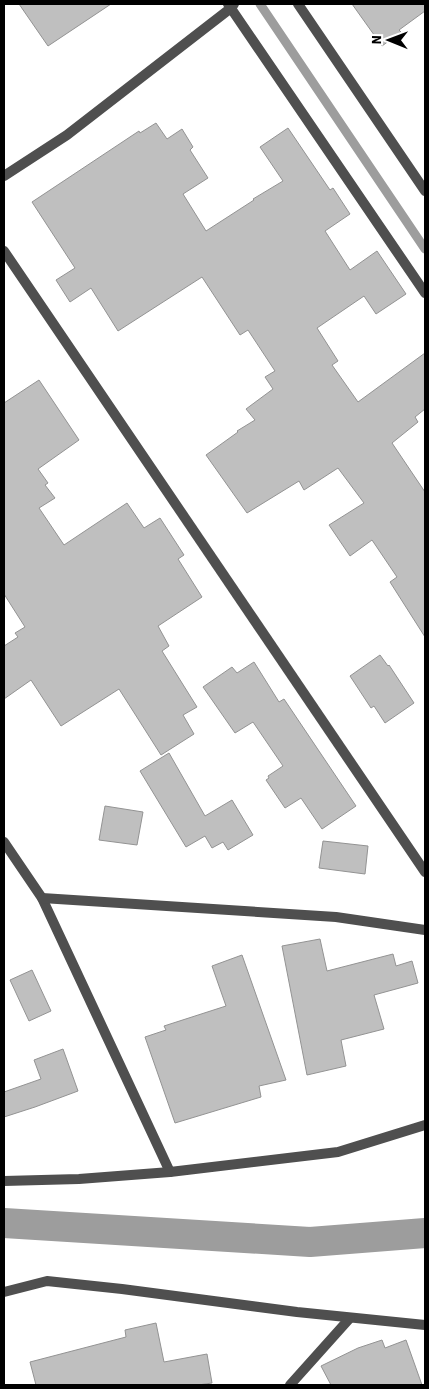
<svg xmlns="http://www.w3.org/2000/svg" width="429" height="1389" font-family="'Source Sans 3',sans-serif">
<style>
.lines{fill:none;stroke-linecap:round;stroke-linejoin:round}
.stream{stroke:#9d9d9d;stroke-width:9}
.canal{stroke:#9d9d9d;stroke-width:30}
.building{fill:#bfbfbf;stroke:#939393}
.minor{stroke:#4f4f4f;stroke-width:10}
</style>
<rect width="100%" height="100%" fill="#fff"/>
<g class="lines">
<path class="stream" d="M260,4l165,245"/>
<path class="canal" d="M4,1223l306,19 115,-9"/>
</g>
<g class="building">
<path d="M19,4h92l-63,42z"/>
<path d="M352,4h73v7l-26,19 2,2 -19,14z"/>
<path d="M156,123l11,16 15,-10 11,18 -3,3 18,28 -25,16 23,37 48,-31 -1,-1 30,-18 -23,-34 28,-19 42,62 3,-2 17,26 -25,17 25,39 27,-19 29,43 -30,20 -12,-18 -47,32 21,33 -6,4 26,37 67,-49v56l-10,8 3,5 -26,21 33,49v145l-35,-55 7,-5 -25,-37 -22,16 -21,-31 35,-22 -26,-35 -34,22 -5,-9 -52,32 -41,-58 32,-23 -1,-1 18,-11 -9,-11 27,-20 -8,-12 10,-6 -27,-41 -8,5 -38,-58 -84,54 -27,-43 -21,14 -14,-22 19,-12 -43,-66 107,-71 1,2z"/>
<path d="M39,380l40,60 -41,29 10,14 -3,2 10,13 -16,10 25,37 63,-42 17,25 16,-10 24,37 -6,4 24,38 -44,29 11,20 -7,5 35,56 -14,8 11,19 -33,21 -42,-66 -58,37 -30,-46 -27,19v-53l14,-9 -3,-4 10,-6 -21,-33v-191z"/>
<path d="M380,655l8,11 1,-1 25,38 -29,20 -11,-17 -3,2 -21,-32z"/>
<path d="M254,662l25,40 5,-3 72,107 -34,23 -21,-31 -16,10 -19,-28 3,-2 -1,-2 15,-10 -30,-44 -18,11 -32,-46 29,-20 5,6z"/>
<path d="M169,753l36,63 27,-16 21,35 -25,15 -5,-8 -11,6 -7,-12 -19,11 -46,-76z"/>
<path d="M105,806l38,6 -6,33 -38,-5z"/>
<path d="M323,841l45,5 -3,28 -46,-6z"/>
<path d="M320,939l7,32 66,-17 3,12 16,-5 6,22 -44,12 10,34 -43,11 5,26 -39,9 -25,-129z"/>
<path d="M242,955l44,125 -27,6 2,11 -86,26 -30,-86 21,-7 -2,-4 62,-20 -14,-40z"/>
<path d="M32,970l19,41 -22,10 -19,-41z"/>
<path d="M63,1049l15,42 -43,16 -31,10v-25l37,-13 -7,-19z"/>
<path d="M156,1323l8,39 43,-8 5,29 -14,2h-162l-6,-23 96,-25 -1,-7z"/>
<path d="M382,1340l3,8 21,-8 16,45h-91l-10,-19 37,-18z"/>
</g>
<g class="lines">
<g class="minor">
<path d="M228,4l197,289"/>
<path d="M298,4l127,187"/>
<path d="M4,176l63,-41 164,-127 3,-4"/>
<path d="M4,251l421,621"/>
<path d="M4,842l38,56 128,274"/>
<path d="M42,898l294,19 89,13"/>
<path d="M4,1181l75,-2 91,-7 168,-20 87,-27"/>
<path d="M4,1292l43,-11 75,8 175,23 128,13"/>
<path d="M290,1385l60,-67"/>
</g>
</g>
<rect width="429" height="1389" fill="none" stroke="#000000" stroke-width="10"/>
<g transform="translate(389 40) rotate(271)" stroke="#ffffff" stroke-width="4" paint-order="stroke">
<path d="M0-4L9 19L0 12L-9 19Z" fill="#000000"/>
<text y="-8" font-size="14" font-weight="bold" text-anchor="middle" fill="#000000">N</text>
</g>
</svg>
